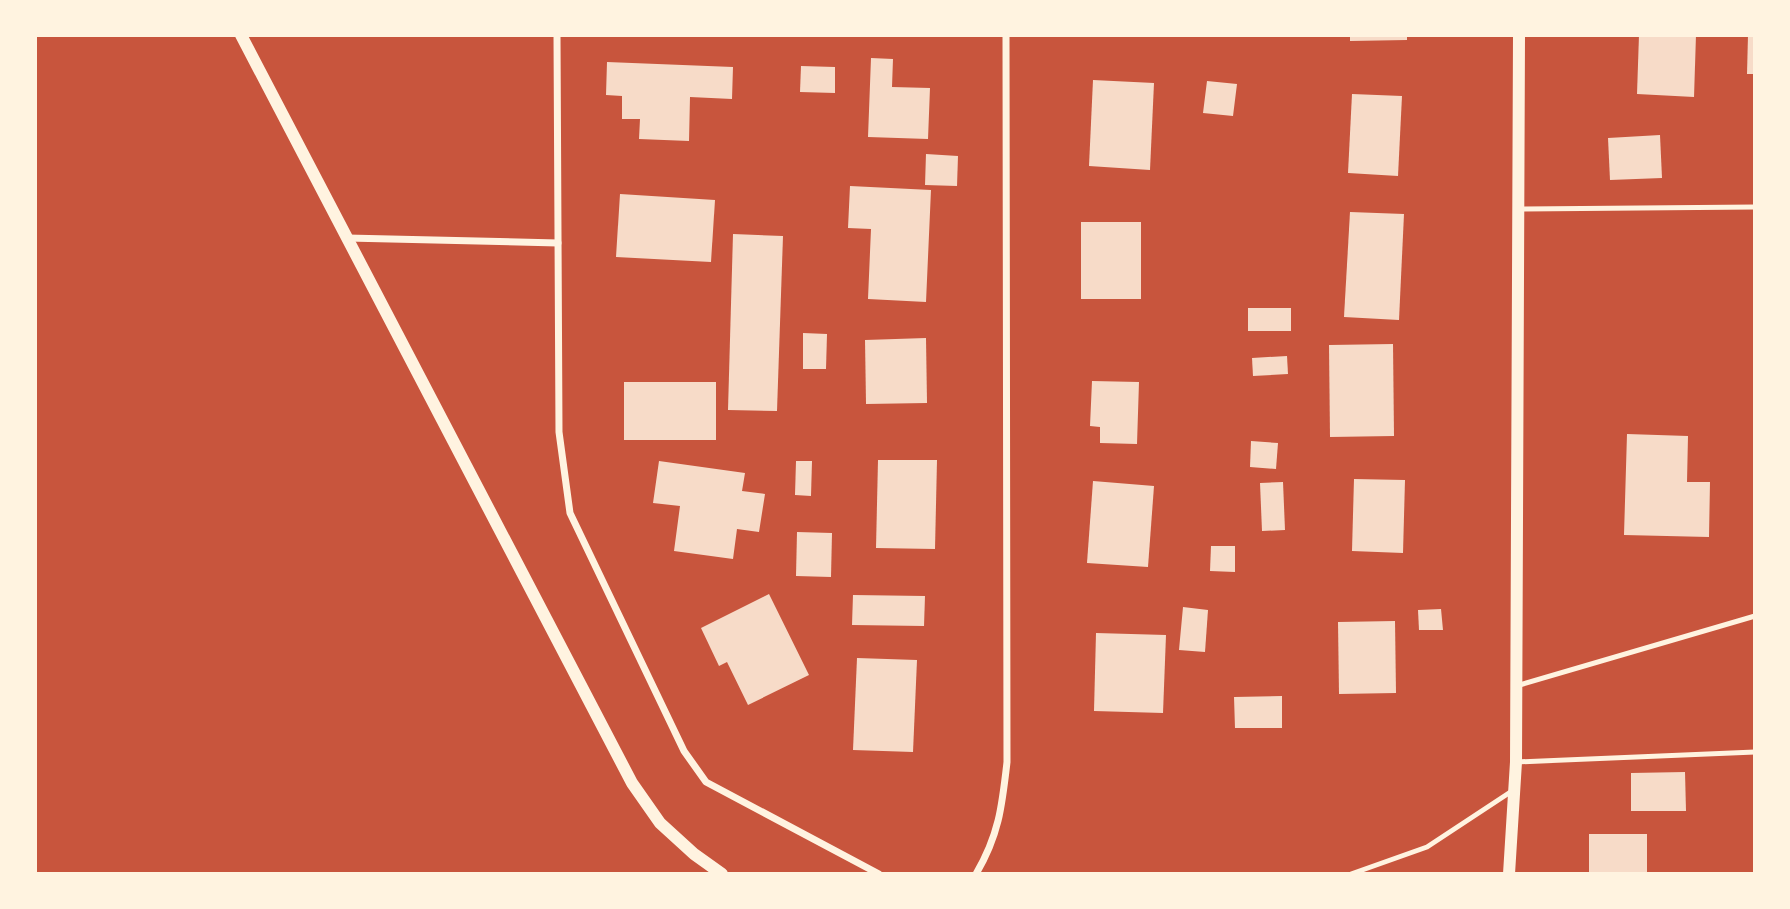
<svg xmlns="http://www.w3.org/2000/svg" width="1790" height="909" font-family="'IBM Plex Serif',serif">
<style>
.building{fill:#f7dbc8}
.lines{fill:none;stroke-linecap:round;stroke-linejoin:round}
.service{stroke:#fff3e0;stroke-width:5}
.minor{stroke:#fff3e0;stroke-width:7}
.tertiary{stroke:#fff3e0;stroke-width:12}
</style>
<rect width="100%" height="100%" fill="#c8553d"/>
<g class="building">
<path d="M1350,35h57v5l-57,1z"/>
<path d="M1639,35h57l-2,62 -57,-3z"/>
<path d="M1748,35h7v39h-8z"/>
<path d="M871,58l22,1 -1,28 38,1 -2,51 -60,-2z"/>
<path d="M607,62l126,5 -1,32 -42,-2 -1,44 -50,-2 1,-20h-18v-23l-16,-1z"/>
<path d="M801,66l34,1v26l-35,-1z"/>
<path d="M1093,80l61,3 -4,87 -61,-4z"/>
<path d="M1207,81l30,3 -4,32 -30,-3z"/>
<path d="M1352,94l50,2 -4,80 -50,-3z"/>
<path d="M1660,135l2,43 -52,2 -2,-42z"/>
<path d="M926,154l32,2 -1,30 -32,-1z"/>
<path d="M850,186l81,4 -5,112 -58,-3 3,-70 -23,-1z"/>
<path d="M620,194l95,6 -4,62 -95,-5z"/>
<path d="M1350,212l54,2 -5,106 -55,-3z"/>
<rect x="1081" y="222" width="60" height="77"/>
<path d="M733,234l50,2 -6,175 -49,-1z"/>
<rect x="1248" y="308" width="43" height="23"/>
<path d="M803,333l24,1 -1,35h-23z"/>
<path d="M926,338l1,65 -61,1 -1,-64z"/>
<path d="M1393,344l1,92 -64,1 -1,-92z"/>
<path d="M1287,356l1,18 -35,2 -1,-18z"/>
<path d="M1092,381l47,1 -2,62 -37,-1v-16l-10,-1z"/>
<rect x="624" y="382" width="92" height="58"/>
<path d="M1627,434l61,2 -1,46h23l-1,55 -85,-2z"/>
<path d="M1251,441l27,2 -2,26 -26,-2z"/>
<path d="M878,460h59l-2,89 -59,-1z"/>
<path d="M659,461l86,12 -3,18 23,3 -6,38 -22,-3 -4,30 -59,-8 6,-45 -27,-3z"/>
<path d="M796,461h16l-1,35 -16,-1z"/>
<path d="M1354,479l51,1 -2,73 -51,-2z"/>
<path d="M1093,481l61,5 -6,81 -61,-4z"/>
<path d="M1283,482l2,48 -23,1 -2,-48z"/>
<path d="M797,532l35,1 -1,44 -35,-1z"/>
<path d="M1211,546h24v26l-25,-1z"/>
<path d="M769,594l40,81 -61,30 -21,-43 -8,4 -18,-38z"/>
<path d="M853,595l72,1 -1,30 -72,-1z"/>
<path d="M1183,607l25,3 -3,42 -26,-2z"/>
<path d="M1441,609l2,21h-24l-1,-20z"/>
<path d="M1395,621l1,72 -57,1 -1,-72z"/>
<path d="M1096,633l70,2 -3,78 -69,-2z"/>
<path d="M857,658l60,2 -4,92 -60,-2z"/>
<path d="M1282,696v32h-47l-1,-31z"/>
<path d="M1685,772l1,39h-55v-38z"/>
<path d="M1589,834h58v40l-58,-1z"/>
</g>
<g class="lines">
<g class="service">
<path d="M1519,209l236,-2"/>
<path d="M1516,686l239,-70"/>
<path d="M1516,762l239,-10"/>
<path d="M1351,874l76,-27 85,-56"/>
</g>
<g class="minor">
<path d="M557,35l2,397 11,81 114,238 22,31 173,92"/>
<path d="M347,238l211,5"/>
<path d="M976,874c23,-39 26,-68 31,-112l-1,-727"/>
</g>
<g class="tertiary">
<path d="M241,35l391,748 28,40 34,31 28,20"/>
<path d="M1509,874l7,-112 3,-727"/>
</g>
</g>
<rect width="1790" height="909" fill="none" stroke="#fff3e0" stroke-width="74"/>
</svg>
